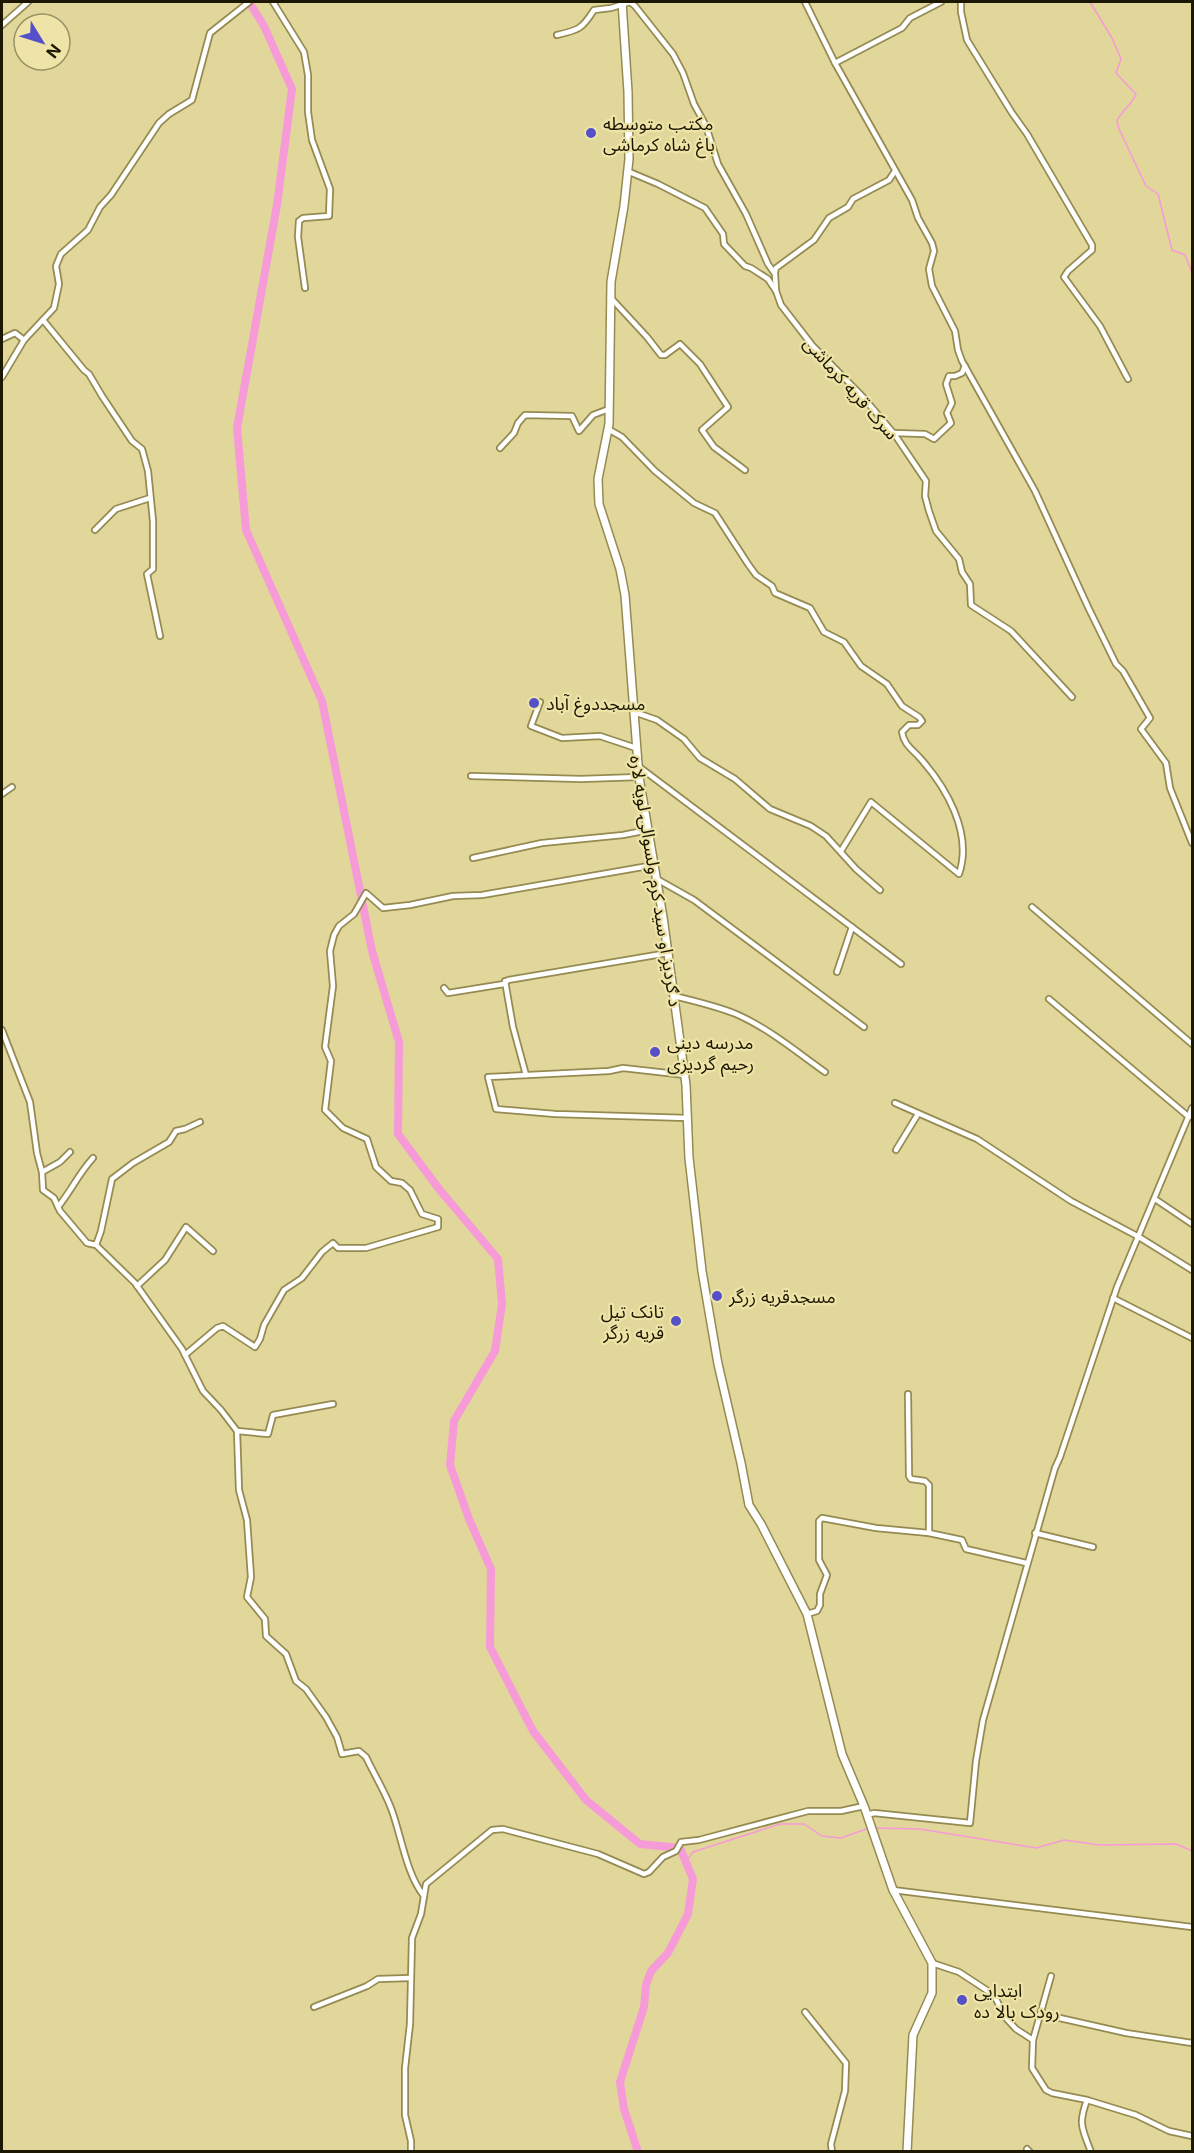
<svg xmlns="http://www.w3.org/2000/svg" width="1194" height="2153" font-family="Inter,'Noto Sans Arabic',sans-serif">
<style>
.lines{fill:none;stroke-linecap:round;stroke-linejoin:round}
.stream{stroke:#f69ad8;stroke-width:1.5}
.river{stroke:#f69ad8;stroke-width:8}
.minor-casing{stroke:#958b52;stroke-width:8}
.highway-casing{stroke:#958b52;stroke-width:10}
.minor{stroke:#fff;stroke-width:4.5}
.highway{stroke:#fff;stroke-width:7}
.poi-dot{fill:#5650c8;stroke:#eee4a8;stroke-width:2}
.labels{text-anchor:middle;dominant-baseline:central;stroke-width:4.5;stroke-linejoin:round;paint-order:stroke}
.poi-label{font-size:18px;fill:#1b1701;stroke:#eee4a8;text-anchor:start}
.street-label{font-size:18px;fill:#1b1701;stroke:#eee4a8}
</style>
<rect width="100%" height="100%" fill="#e1d79b"/>
<g class="lines">
<g class="stream">
<path d="M1090,2l22,36 9,21 -5,14 20,21c-4,11 -14,16 -19,27l2,8 27,57 12,8 14,56 13,5 7,18"/>
<path d="M874,1828l46,1 116,19 28,-8 36,5 76,-1 16,7"/>
<path d="M686,1862l7,-10 87,-28h24l18,12 19,2 28,-10"/>
</g>
<path class="river" d="M249,2l15,24 28,63 -15,116 -40,223 9,102 76,171 50,250 27,91 -1,92 41,55 59,70 4,45 -7,47 -41,70 -4,44 19,54 22,50 -1,78 43,84 53,69 54,44 40,4 13,31 -5,35 -20,39 -17,18 -5,14 -2,22 -24,75 4,27 14,43"/>
<g class="minor-casing">
<g id="minor">
<path d="M273,2l31,50 4,23v37l4,28 18,49 -1,27 -26,2 -4,3 -1,16 7,51"/>
<path d="M805,2l30,61 77,137 6,18 14,25 2,8 -5,18 3,17 23,45 3,19 4,11 73,130 53,116 28,57 7,7 27,47 -9,11 25,34 4,25 22,55"/>
<path d="M961,2v10l6,28 45,73 15,21 65,111v5l-24,21 -4,6 36,49 28,53"/>
<path d="M2,25l26,-23"/>
<path d="M557,35c22,-5 25,-6 37,-25l17,-2 19,-6 5,4 38,48 10,19 11,31 12,22 12,38 28,50 22,50 7,10 1,17"/>
<path d="M835,63l67,-35 8,-10 31,-16"/>
<path d="M627,171l31,13 47,24 18,26 1,10 21,22 6,2 17,11 8,12 5,14 31,40 51,52 32,38 31,46 -1,15 4,15 7,20 23,28 3,13 8,12 1,21 40,26 61,66"/>
<path d="M775,272l1,-4 38,-28 15,-22 19,-11 5,-8 36,-19 6,-9"/>
<path d="M610,297l37,40 14,18h4l15,-11 20,20 28,43 -26,23 12,17 31,23"/>
<path d="M43,320l41,50 5,4 13,22 30,45 10,8 6,22 5,50v48l-6,5 13,62"/>
<path d="M2,339l13,-6 9,7"/>
<path d="M2,377l22,-37 30,-32 5,-24 -3,-18 5,-12 27,-24 12,-23 11,-12 48,-72 10,-9 23,-14 18,-67 39,-31"/>
<path d="M608,429l14,8 33,34 39,32 21,10 33,51 8,11 16,11 3,7 35,15 14,24 20,10 17,24 26,18 15,22 17,11 3,4 -4,4h-9l-7,7c2,13 10,17 18,26 26,29 53,75 39,116l-88,-72 -30,49"/>
<path d="M894,433l31,1 9,5 17,-16 -4,-10 5,-10 -6,-19 3,-8h6l7,-3 3,-7"/>
<path d="M500,448l14,-15 4,-10 7,-8 47,1 7,15 14,-16 16,-6"/>
<path d="M95,530l21,-21 34,-11"/>
<path d="M540,702l-9,24 31,12 38,-2 36,12"/>
<path d="M634,712l23,8 27,19 16,19 35,21 35,30 41,17 15,10 30,33 24,21"/>
<path d="M638,766l263,198"/>
<path d="M471,776l110,3 58,-2"/>
<path d="M2,794l10,-7"/>
<path d="M473,858l69,-15 81,-8 25,-5"/>
<path d="M655,878l39,22 170,127"/>
<path d="M1032,907l160,137"/>
<path d="M837,972l15,-45"/>
<path d="M505,981l8,46 13,48"/>
<path d="M444,988l4,5 56,-9 4,-4 160,-27"/>
<path d="M674,996c21,5 42,10 62,18 32,14 61,38 89,58"/>
<path d="M1049,999l140,118"/>
<path d="M2,1030l28,72 7,51 5,19 1,18 11,8 6,13 27,32 9,2 39,38 47,66 21,42 18,19 16,21 2,59 8,30 4,57 -4,20 18,22 1,17 20,18 10,27 10,8 20,28 11,20 5,17 17,-3 7,6c8,17 18,33 25,51 10,26 15,66 33,88"/>
<path d="M685,1075l-62,-7 -14,3 -121,6 8,32 59,5 133,4"/>
<path d="M895,1103l82,36 94,62 68,36 53,33"/>
<path d="M896,1150l22,-36"/>
<path d="M42,1172l18,-10 10,-10"/>
<path d="M1155,1199l37,25"/>
<path d="M58,1207c13,-16 21,-34 35,-49"/>
<path d="M96,1245l5,-14 11,-52 21,-16 36,-21 7,-11 9,-2 15,-7"/>
<path d="M137,1286l28,-26 21,-33 27,24"/>
<path d="M1113,1298l79,40"/>
<path d="M185,1355l32,-27 6,-2 32,21 5,-8 4,-14 20,-35 18,-12 20,-26 11,-9 5,5h28l72,-21v-8l-16,-5 -12,-24 -8,-7 -11,-2 -15,-14 -9,-28 -24,-11 -18,-18 6,-49 -6,-14 8,-61 -3,-35 4,-16 5,-9 15,-12 12,-21 17,15 27,-3 43,-9 29,-1 172,-30"/>
<path d="M908,1394l1,82 2,3 14,2 4,4v48"/>
<path d="M237,1431l31,3 5,-19 60,-11"/>
<path d="M1035,1533l58,14"/>
<path d="M807,1614l10,-3 3,-6v-11l7,-19 -8,-15v-39l3,-3 54,10 53,5 33,7 4,9 60,14"/>
<path d="M867,1815l7,-2 96,10 6,-62 7,-41 72,-252 5,-11 57,-170 75,-179"/>
<path d="M893,1890l299,37"/>
<path d="M932,1963l27,9 35,23 11,22 11,12 17,11 -1,28 14,22 6,3 35,7 49,15 33,16 23,5"/>
<path d="M314,2007l53,-21 11,-7 32,-1"/>
<path d="M805,2012l41,51 -1,28 -14,53 1,8"/>
<path d="M1042,2014l84,19 66,10"/>
<path d="M1033,2040l18,-64"/>
<path d="M1087,2100c-9,24 -5,28 4,52"/>
<path d="M1027,2149l3,3"/>
<path d="M411,2152v-11l-6,-26v-47l5,-44 2,-86 9,-24 5,-30 66,-54 11,-1 95,25 46,20 5,-2 14,-15 13,-6 5,-9 18,-2 109,-29h33l23,-5"/>
</g>
</g>
<g class="highway-casing">
<path id="highway" d="M622,2l6,90 1,67 -5,47 -13,76 -2,142 -11,55 1,25 21,65 5,26 14,182 24,140 23,168 3,73 13,113 16,93 23,99 8,42 12,19 46,90 35,140 22,52 29,84 39,73v30l-19,42 -6,117"/>
</g>
<use href="#minor" class="minor"/>
<use href="#highway" class="highway"/>
</g>
<g class="poi-dot">
<circle cx="591" cy="133" r="6"/>
<circle cx="534" cy="703" r="6"/>
<circle cx="655" cy="1052" r="6"/>
<circle cx="717" cy="1296" r="6"/>
<circle cx="676" cy="1321" r="6"/>
<circle cx="962" cy="2000" r="6"/>
</g>
<g class="labels">
<g class="poi-label">
<text x="603" y="123">مکتب متوسطه<tspan x="603" dy="21">باغ شاه کرماشی</tspan></text>
<text x="546" y="703">مسجددوغ آباد</text>
<text x="667" y="1042">مدرسه دینی<tspan x="667" dy="21">رحیم گردیزی</tspan></text>
<text x="729" y="1296">مسجدقریه زرگر</text>
<text x="664" y="1311" text-anchor="end">تانک تیل<tspan x="664" dy="21">قریه زرگر</tspan></text>
<text x="974" y="1990">ابتدایی<tspan x="974" dy="21">رودک بالا ده</tspan></text>
</g>
<g class="street-label">
<text transform="translate(851 388) rotate(48)">سرک قریه کرماشی</text>
<text transform="translate(656 881) rotate(81)">د ګردیز او سید کرم ولسوالۍ لویه لاره</text>
</g>
</g>
<rect width="1194" height="2153" fill="none" stroke="#1b1701" stroke-width="6"/>
<g transform="translate(42 42) rotate(128)"><circle r="28" fill="#eee4a8" stroke="#9a9265" stroke-width="1.5"/>
<path d="M0-4.5L10 22L0 15L-10 22Z" fill="#5650c8"/>
<text y="-9" font-size="16" font-weight="bold" text-anchor="middle" fill="#1b1701">N</text>
</g>
</svg>
